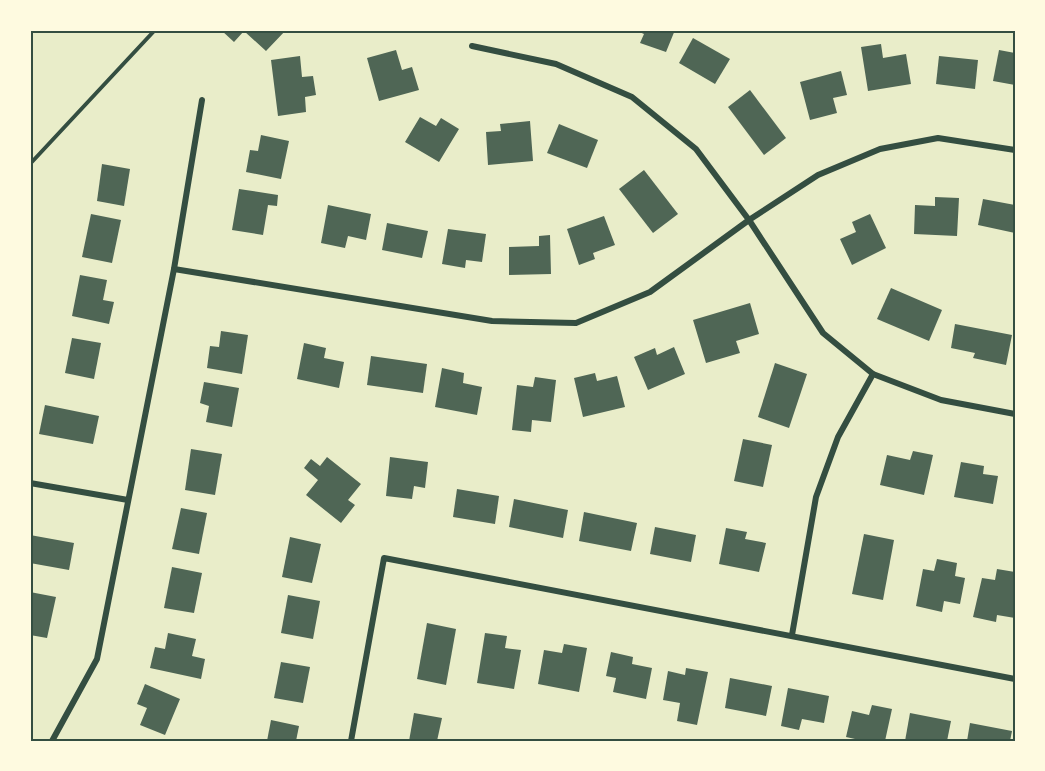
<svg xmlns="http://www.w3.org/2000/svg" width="1045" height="771" font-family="Helvetica,sans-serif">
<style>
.building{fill:#4f6655}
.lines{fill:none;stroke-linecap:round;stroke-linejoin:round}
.path{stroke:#344e41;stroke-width:4}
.minor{stroke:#344e41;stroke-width:6}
.neatline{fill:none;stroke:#344e41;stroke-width:2}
</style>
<rect width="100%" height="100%" fill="#e9edc9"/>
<g class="building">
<path d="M221,30h65l-20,21 -22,-20 -10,11z"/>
<path d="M635,30h40l-9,22 -26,-9 4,-9z"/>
<path d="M693,38l37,21 -15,25 -36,-21z"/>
<path d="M881,44l2,14 23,-4 5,30 -43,7 -7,-44z"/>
<path d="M396,50l6,20 10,-3 7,23 -40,11 -12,-43z"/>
<path d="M999,50l16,3v32l-22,-4z"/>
<path d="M300,56l2,21 11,-1 3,19 -11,2 1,15 -28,4 -7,-56z"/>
<path d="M939,56l39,4 -3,29 -39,-5z"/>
<path d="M841,71l6,24 -14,3 4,15 -27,7 -10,-38z"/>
<path d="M750,90l36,48 -22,17 -36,-48z"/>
<path d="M420,117l16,9 5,-8 18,11 -20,33 -34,-20z"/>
<path d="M530,121l3,40 -45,4 -2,-33 15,-1 -1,-7z"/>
<path d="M559,124l39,16 -11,28 -40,-15z"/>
<path d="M261,135l28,6 -8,38 -35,-7 4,-22 8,1z"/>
<path d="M102,164l28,5 -6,37 -27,-5z"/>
<path d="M644,170l34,44 -25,19 -34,-44z"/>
<path d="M239,189l39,6 -1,11 -9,-1 -5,30 -31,-5z"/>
<path d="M935,197l24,1 -2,38 -43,-2 1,-29 20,1z"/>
<path d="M983,199l32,6v28l-37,-8z"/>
<path d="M328,205l43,9 -5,26 -18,-4 -3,12 -24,-5z"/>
<path d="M91,214l30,6 -9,43 -30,-6z"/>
<path d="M870,214l16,34 -34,17 -12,-26 16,-7 -4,-10z"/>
<path d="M604,216l11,29 -22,8 2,6 -16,6 -12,-36z"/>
<path d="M387,223l41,8 -6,27 -40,-8z"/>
<path d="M448,229l38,5 -4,28 -16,-2 -1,8 -23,-4z"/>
<path d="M550,235l1,39 -42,1v-28l30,-1v-10z"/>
<path d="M80,275l27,5 -4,20 11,2 -5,22 -37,-8z"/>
<path d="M891,288l51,22 -13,31 -52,-22z"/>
<path d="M750,303l9,31 -23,7 4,12 -34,10 -13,-43z"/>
<path d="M955,324l57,11 -6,30 -33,-7 2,-5 -24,-5z"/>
<path d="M221,331l27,4 -6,39 -35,-6 3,-22 9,1z"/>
<path d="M72,338l29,5 -7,36 -29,-6z"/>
<path d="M304,343l22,5 -2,10 20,4 -5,26 -42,-9z"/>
<path d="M674,347l11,27 -37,16 -14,-33 21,-9 2,7z"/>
<path d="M371,356l56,8 -4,29 -56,-8z"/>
<path d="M775,363l32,11 -18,54 -31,-11z"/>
<path d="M442,368l22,5 -1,10 19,4 -5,28 -42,-8z"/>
<path d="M595,373l2,8 20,-5 8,31 -42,10 -9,-39z"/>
<path d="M535,377l21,3 -5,42 -19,-2 -1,12 -19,-2 5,-45 16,2z"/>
<path d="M204,382l35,6 -7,39 -26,-5 3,-16 -9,-3z"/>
<path d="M45,405l54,11 -6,28 -54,-10z"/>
<path d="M743,439l29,6 -9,42 -29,-6z"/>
<path d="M191,449l31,5 -7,41 -30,-5z"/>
<path d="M913,451l20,4 -9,40 -44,-10 7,-30 23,5z"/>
<path d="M327,457l34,27 -13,16 7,5 -14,18 -35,-28 12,-15 -14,-12 7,-9 9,7z"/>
<path d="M390,457l38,5 -3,26 -11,-2 -2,13 -26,-3z"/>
<path d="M961,462l23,4 -1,8 15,2 -5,28 -39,-7z"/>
<path d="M457,489l42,7 -4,28 -42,-7z"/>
<path d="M514,499l54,11 -5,28 -54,-11z"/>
<path d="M181,508l26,5 -8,41 -27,-5z"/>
<path d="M584,512l53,11 -6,28 -52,-10z"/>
<path d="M655,527l41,8 -5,27 -41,-8z"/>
<path d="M726,528l21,4 -2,7 21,4 -7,29 -40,-8z"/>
<path d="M864,534l30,6 -11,60 -31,-6z"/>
<path d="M30,535l44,8 -5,27 -39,-7z"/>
<path d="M290,537l31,7 -9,39 -30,-6z"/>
<path d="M937,559l20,4 -2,13 10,2 -5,26 -16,-3 -2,11 -26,-6 7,-37 11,2z"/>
<path d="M172,567l30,6 -8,40 -30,-5z"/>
<path d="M997,569l18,3v46l-18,-3 -1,7 -23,-5 9,-39 13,2z"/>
<path d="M30,592l26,5 -9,41 -17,-3z"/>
<path d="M288,595l32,6 -7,38 -32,-6z"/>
<path d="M427,623l29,6 -10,56 -29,-6z"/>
<path d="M168,633l28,6 -4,17 13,3 -4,20 -51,-11 5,-21 10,2z"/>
<path d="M485,633l22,3 -2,12 16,2 -7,39 -37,-6z"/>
<path d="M564,644l23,4 -8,44 -41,-8 6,-34 18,3z"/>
<path d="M611,652l22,5 -1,7 20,4 -6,31 -33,-7 3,-14 -10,-2z"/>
<path d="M281,662l29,5 -7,36 -29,-5z"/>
<path d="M686,668l22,4 -11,53 -20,-4 3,-18 -17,-3 5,-29 17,4z"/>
<path d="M730,678l42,8 -6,30 -41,-8z"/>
<path d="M145,684l35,15 -15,36 -25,-10 7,-17 -10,-4z"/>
<path d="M788,688l41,8 -5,27 -22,-4 -3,11 -18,-4z"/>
<path d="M872,705l20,4 -7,32h-21l-18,-4 6,-26 17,4z"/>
<path d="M414,713l28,5 -5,23h-28z"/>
<path d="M910,713l41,8 -4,20h-42z"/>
<path d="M271,720l28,6 -3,15h-29z"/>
<path d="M970,723l42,8 -2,10h-43z"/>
</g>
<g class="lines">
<path class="path" d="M30,164l125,-134"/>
<g class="minor">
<path d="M472,46l84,18 76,33 64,52 53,71 69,-45 62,-26 58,-11 77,12"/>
<path d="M174,269l318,52 84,2 74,-31 99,-72 74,113 50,41 68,26 74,14"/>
<path d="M30,483l98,17"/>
<path d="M792,635l24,-138 22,-60 35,-63"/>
<path d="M52,741l45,-82 77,-390 28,-169"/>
<path d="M351,741l33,-183 631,121"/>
</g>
</g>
<rect width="1045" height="771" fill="none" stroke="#fefae0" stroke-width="63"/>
<rect x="32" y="32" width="982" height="708" class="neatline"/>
</svg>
